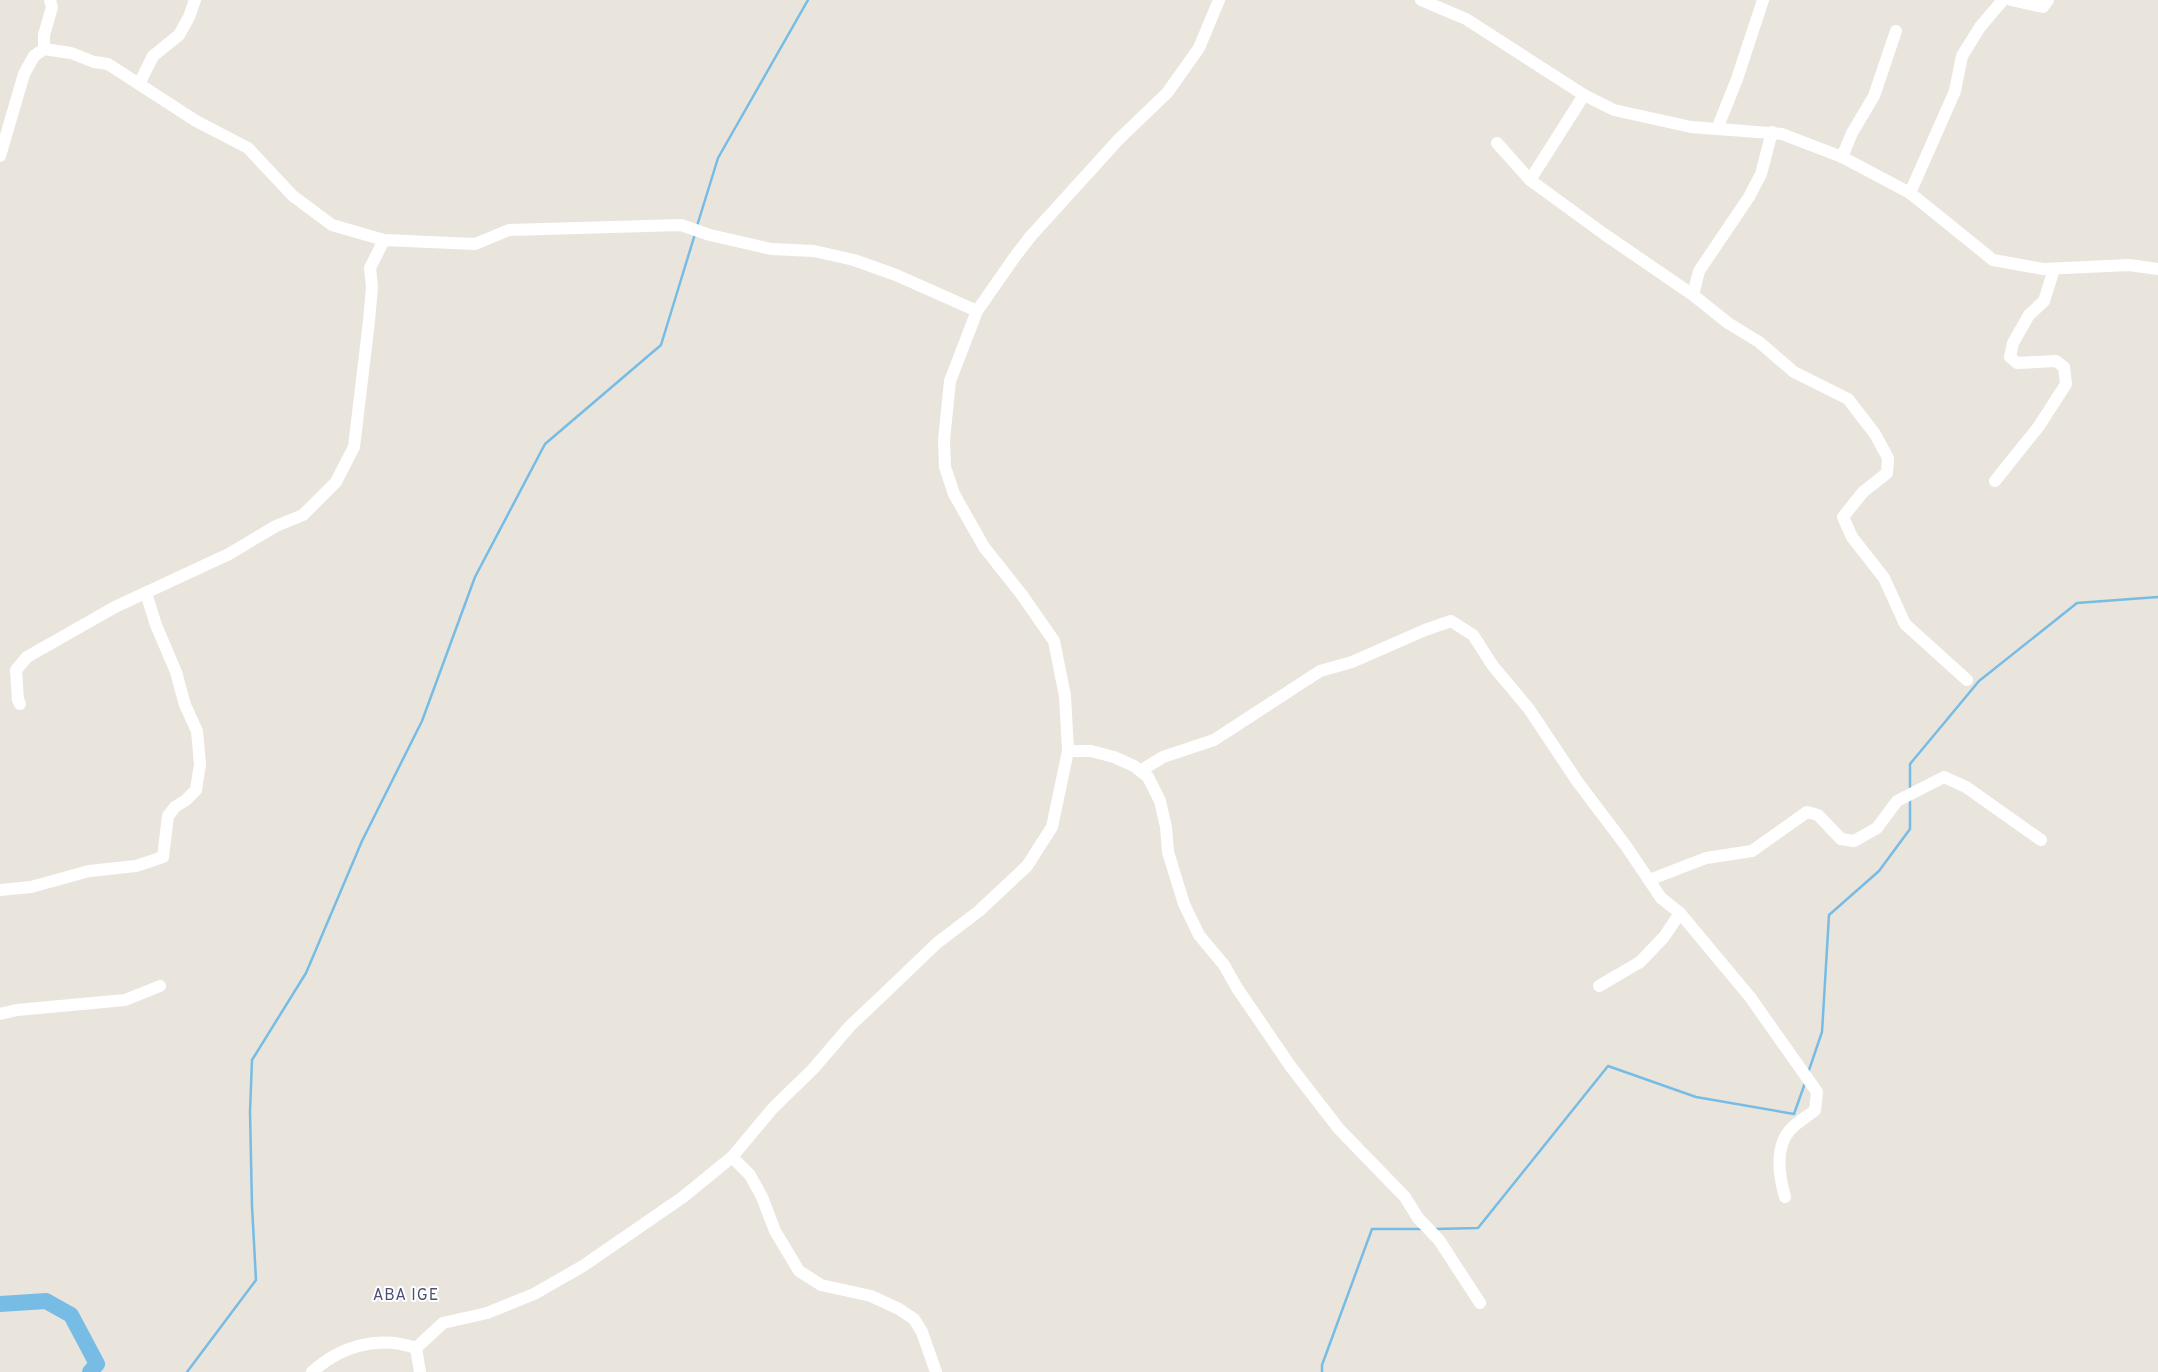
<svg xmlns="http://www.w3.org/2000/svg" width="2158" height="1372" font-family="Overpass,sans-serif">
<style>
.lines{fill:none;stroke-linecap:round;stroke-linejoin:round}
.stream{stroke:#76bce5;stroke-width:2.5}
.river{stroke:#76bce5;stroke-width:16}
.minor{stroke:#fff;stroke-width:12}
.labels{text-anchor:middle;dominant-baseline:central;stroke-width:4;stroke-linejoin:round;paint-order:stroke}
.quarter-label{font-size:16px;letter-spacing:1px;fill:#4d5076;stroke:#fff}
</style>
<rect width="100%" height="100%" fill="#eae5dc"/>
<g class="lines">
<g class="stream">
<path d="M697,226l21,-68 90,-158"/>
<path d="M1910,791v-27l69,-83 98,-78 81,-6"/>
<path d="M1808,1073l14,-41 7,-117 50,-44 31,-42v-30"/>
<path d="M1435,1229l43,-1 130,-162 88,31 98,17 11,-31"/>
<path d="M187,1372l69,-92 -4,-74 -2,-94 2,-52 54,-87 56,-132 60,-120 53,-144 70,-133 116,-99 34,-111"/>
<path d="M1322,1372v-7l50,-136h50"/>
</g>
<path class="river" d="M0,1304l46,-3 25,14 26,49 -7,8"/>
<g class="minor">
<path d="M1421,0l45,19 118,76 30,15 77,17 91,7 60,23 68,36 83,67 50,9 86,-4 29,4"/>
<path d="M2011,0l32,7 5,-7"/>
<path d="M44,49v-14l8,-28 -2,-7"/>
<path d="M139,84l14,-28 26,-21 10,-18 6,-17"/>
<path d="M1717,129l20,-50 26,-79"/>
<path d="M1497,143l33,37 74,54 89,61 35,28 31,19 35,30 54,27 27,35 13,24 -1,15 -24,19 -20,25 9,20 32,41 21,46 62,56"/>
<path d="M0,156l24,-82 10,-18 10,-7 27,4 23,9 14,2 88,57 52,27 45,48 39,29 52,15 91,4 34,-14 172,-5 29,10 61,14 43,2 40,9 42,15 81,36"/>
<path d="M1842,157l10,-24 22,-37 22,-65"/>
<path d="M1530,180l54,-85"/>
<path d="M1910,193l45,-102 7,-35 18,-29 23,-27"/>
<path d="M1693,295l6,-24 50,-74 12,-23 11,-42"/>
<path d="M1995,481l44,-55 27,-42 -2,-17 -8,-6 -39,2 -7,-6 3,-14 16,-28 15,-14 10,-32"/>
<path d="M20,704l-2,-4 -2,-30 11,-13 88,-50 114,-53 47,-28 27,-11 33,-33 18,-35 15,-126 3,-34 -2,-19 14,-28"/>
<path d="M1068,751h23l23,6 20,9 14,11 12,24 6,26 2,25 16,52 15,31 25,30 13,23 54,79 48,62 66,68 13,21 21,22 41,63"/>
<path d="M1140,771l23,-14 51,-17 106,-69 32,-9 73,-32 26,-9 22,14 20,31 36,43 48,72 49,65 35,52 19,15"/>
<path d="M1649,880l57,-22 46,-7 55,-39 11,3 23,24 13,2 23,-13 20,-27 47,-24 22,10 75,53"/>
<path d="M0,890l31,-3 58,-16 47,-5 27,-9 5,-41 7,-9 11,-7 10,-10 4,-26 -3,-33 -12,-26 -9,-33 -20,-47 -10,-32"/>
<path d="M1599,986l41,-24 24,-25 16,-24 70,84 67,95 -2,18c-8,7 -18,12 -25,20 -16,18 -11,46 -5,67"/>
<path d="M0,1014l17,-4 108,-10 35,-14"/>
<path d="M732,1157l18,18 12,22 13,34 24,40 22,14 50,11 28,13 15,10 8,13 14,40"/>
<path d="M312,1372c29,-26 66,-37 104,-24"/>
<path d="M420,1372l-4,-24 27,-25 44,-10 47,-19 49,-28 100,-69 49,-40 41,-49 40,-39 37,-43 37,-35 50,-48 42,-32 48,-45 25,-39 16,-76 -3,-55 -11,-55 -32,-46 -38,-48 -30,-53 -9,-27 -1,-27 6,-59 27,-70 37,-53 16,-21 89,-98 48,-46 32,-45 20,-48"/>
</g>
</g>
<g class="labels">
<g class="quarter-label">
<text x="406" y="1296">ABA IGE</text>
</g>
</g>
</svg>
